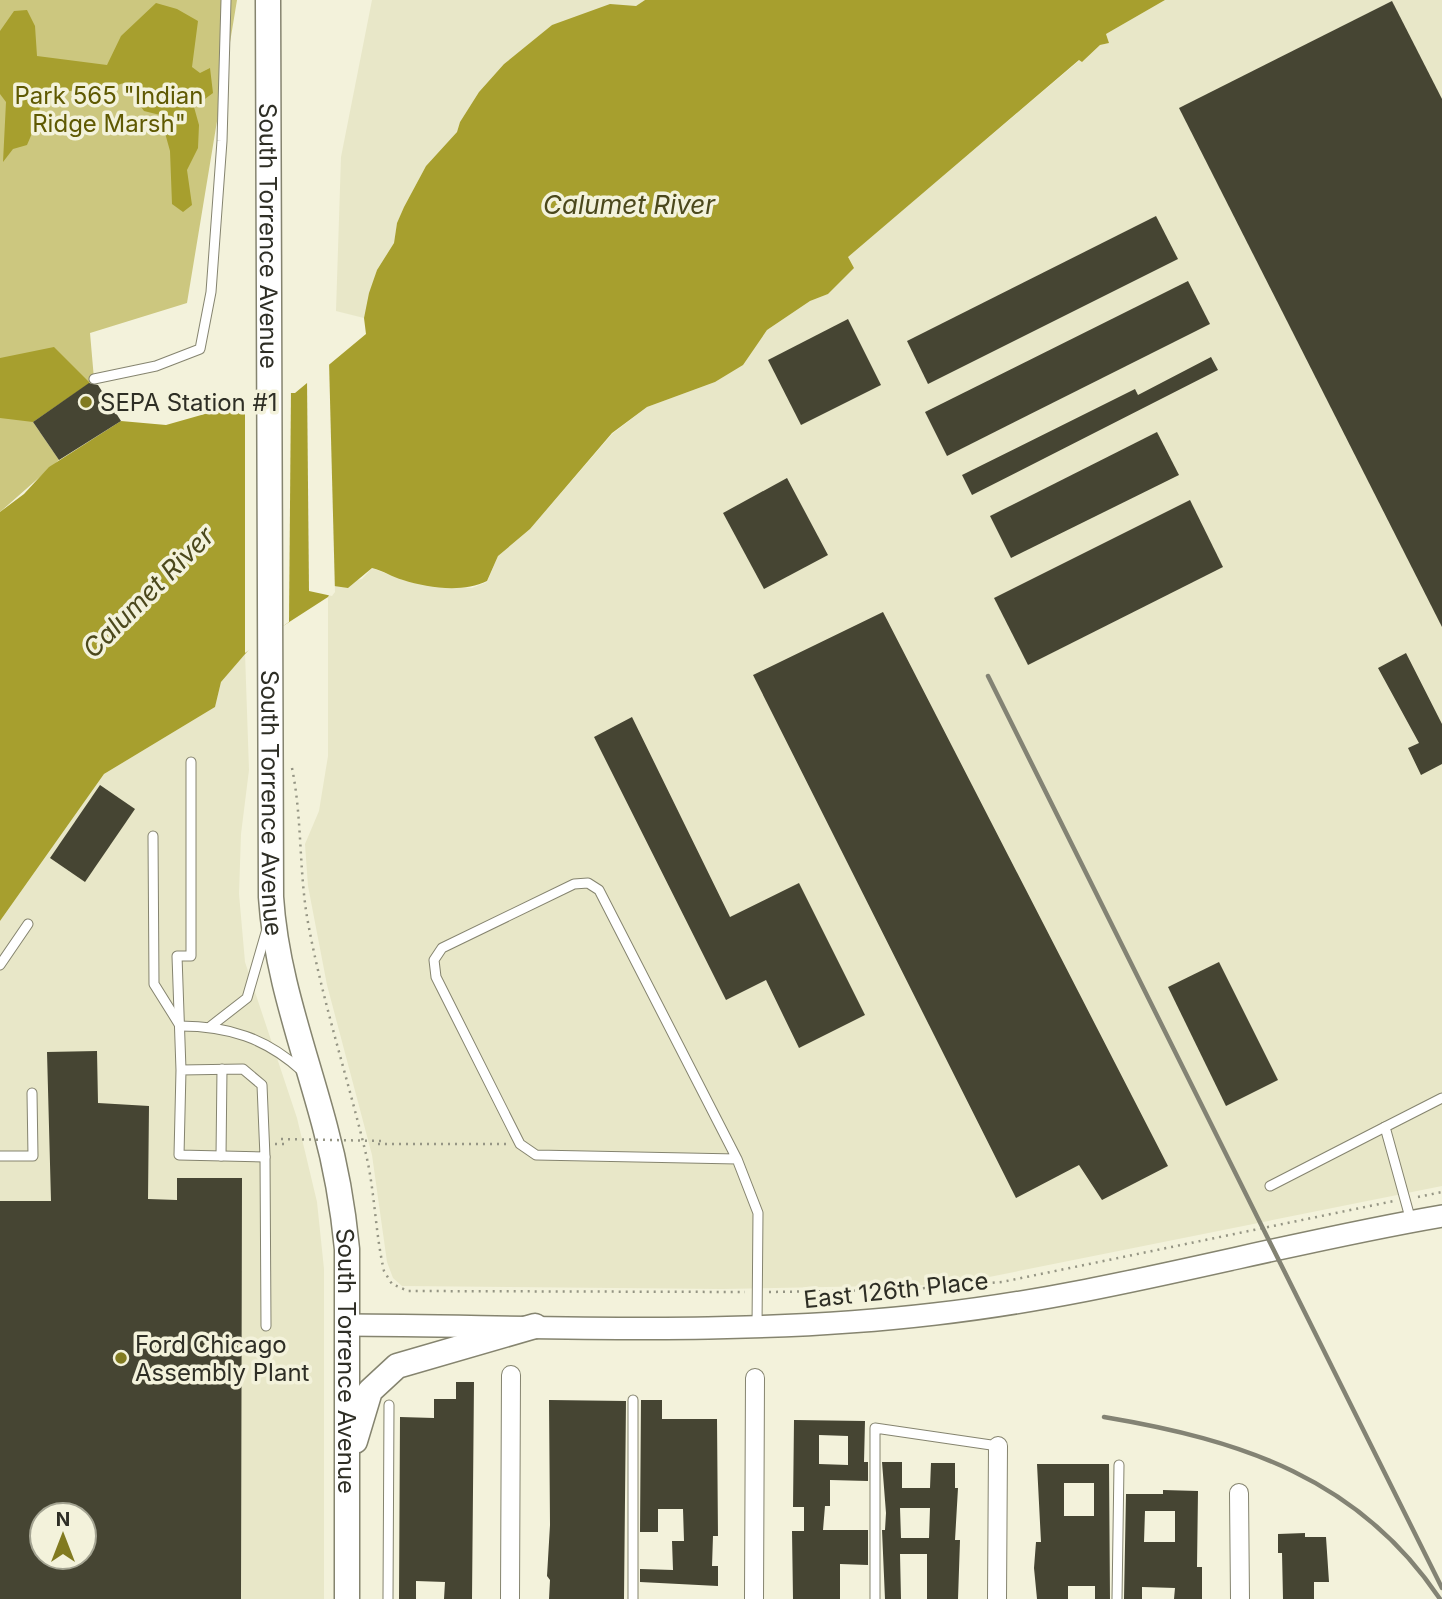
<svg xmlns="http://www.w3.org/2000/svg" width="1442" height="1599" font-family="Inter,sans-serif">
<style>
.built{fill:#e8e7c8;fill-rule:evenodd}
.green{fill:#ccc77f}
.water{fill:#a79f2e}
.pier{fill:#f3f2db}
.building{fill:#464533;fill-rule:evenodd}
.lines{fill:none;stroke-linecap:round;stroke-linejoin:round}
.service-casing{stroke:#85846f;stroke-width:11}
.minor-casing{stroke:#85846f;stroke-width:20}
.tertiary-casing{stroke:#85846f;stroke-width:24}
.secondary-casing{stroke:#85846f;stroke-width:27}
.path{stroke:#959584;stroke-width:2.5;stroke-dasharray:2 5;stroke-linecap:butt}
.service{stroke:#fff;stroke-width:9}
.minor{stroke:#fff;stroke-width:18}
.tertiary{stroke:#fff;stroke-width:21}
.secondary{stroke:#fff;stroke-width:24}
.rail{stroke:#838374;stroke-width:4.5}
.path-bridge{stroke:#959584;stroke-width:2.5;stroke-dasharray:2 5;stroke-linecap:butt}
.poi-dot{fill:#817a20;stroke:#f3f2db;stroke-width:2.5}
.labels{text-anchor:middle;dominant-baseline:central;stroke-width:7;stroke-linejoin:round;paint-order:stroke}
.park-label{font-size:24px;fill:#5f5902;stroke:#f3f2db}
.street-label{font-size:24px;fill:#2e2e25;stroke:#f3f2db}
.poi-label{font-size:24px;fill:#2e2e25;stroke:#f3f2db;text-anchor:start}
.water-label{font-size:26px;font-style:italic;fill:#4b481c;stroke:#f3f2db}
</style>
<rect width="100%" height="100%" fill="#f3f2db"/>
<g class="built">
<path d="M372,0h273l-9,6 -84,19 -48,39 -25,28 -19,30 -3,10 -31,34 -22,41 -7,16 -3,20 -17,27 -13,48 -28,-7 5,-154z"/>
<path d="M1165,0h277v1186l-473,95 -40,4 -207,4 -320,-3 -9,-8 -6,-16 -15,-107 -45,-170 -19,-99 -3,-42 14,-33 9,-55v-159l6,-12 28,-6 10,-11 31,12 42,7 27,1 15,-6 11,-26 32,-27 82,-95 35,-27 68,-25 27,-17 25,-35 43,-29 18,-7 25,-26 -6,-11 233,-197 2,2 18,-17 9,-2 -3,-9z"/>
<path d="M245,653l4,117 -8,64 -2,60 6,68 52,156 20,84 7,67v330h-324v-678l104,-147 111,-67 6,-25zM42,1515h42v42h-42z"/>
</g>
<path class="green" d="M0,0h237l-50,303 -97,30 4,46 -61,43 26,38 -59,52z"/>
<g class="water">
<path d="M645,0h520l-59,34 3,9 -9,2 -18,17 -3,-2 -231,197 6,11 -26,26 -18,7 -43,29 -24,35 -28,17 -68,25 -35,26 -82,96 -32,27 -11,25c-24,12 -59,7 -84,-1 -11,-3 -19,-9 -31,-12l-24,20 -14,-2 -6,11 -76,49 -31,36 -6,25 -111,67 -104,147v-409l24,-18 25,-27 72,-46 45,4 113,-32h16l71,-59 -2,-16 5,-25 8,-23 17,-27 3,-20 7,-16 22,-41 31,-34 3,-10 19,-30 25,-28 48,-39 58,-21 26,2z"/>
<path d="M156,3l21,6 21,12 -6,46 8,6 10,-5 3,25 -19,14 5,18 -1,23 -11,22 5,35 -9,7 -11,-8 -2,-53 -10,-36 -16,-4 -20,-28 -23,7 -5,5c-68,-13 -46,2 -69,50l-14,4 -10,13 3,-60 -6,-8v-63l14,-20 13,-1 8,16 2,30 70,9 14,-29z"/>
<path d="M54,347l36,36 -57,39 -33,-4v-60z"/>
</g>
<g class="pier">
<path d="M329,361l6,231 -3,4 -23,-5 -2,-212z"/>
<path d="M278,389h13l-2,233 -44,31v-254z"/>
</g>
<g class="building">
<path d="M1392,1l50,98v528l-263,-519z"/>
<path d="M1156,216l22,43 -250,125 -21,-43z"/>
<path d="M1188,281l22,43 -263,132 -22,-44z"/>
<path d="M848,319l33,66 -80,40 -33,-65z"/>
<path d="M1211,357l7,13 -246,125 -10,-20 173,-86 3,6z"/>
<path d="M89,383l9,2 23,36 -62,39 -26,-38z"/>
<path d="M1157,432l22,43 -168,83 -21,-42z"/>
<path d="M787,478l41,77 -64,34 -41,-76z"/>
<path d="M1190,500l33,67 -195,98 -34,-67z"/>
<path d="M883,612l285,554 -66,34 -23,-35 -63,33 -263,-523z"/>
<path d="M1406,653l36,71v40l-21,11 -13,-27 11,-5 -41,-75z"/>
<path d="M632,717l98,200 69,-34 66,132 -66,33 -33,-68 -40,20 -132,-263z"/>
<path d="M100,785l35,24 -50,73 -35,-24z"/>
<path d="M1219,962l59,118 -52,26 -58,-119z"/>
<path d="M97,1051l1,52 51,3 -1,93 29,1v-22h65l-1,421h-241v-398h51l-4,-149zM42,1515h42v42h-42z"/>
<path d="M456,1382h18l-2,217h-28l1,-17 -29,-1v18h-17l1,-182 34,1v-19h22z"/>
<path d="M549,1400l77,1 -2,198h-75l1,-19 -3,-4 3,-51z"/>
<path d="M641,1400h21v19h55l1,117h-5l-1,30h6v20l-78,-4v-13l33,1 -1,-29h12l-1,-32h-25v23h-18z"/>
<path d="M794,1420l71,1 -1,41h4v19l-38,-1v26h-5l-2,24h45v35l-28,-1v35h-47l-1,-68h12v-24h-11zM819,1435l29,1v29l-29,-1z"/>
<path d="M882,1462h20v26h28l1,-25h24v25h3l-3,52h5l-2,59h-31v-45h-27l1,45h-16l-3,-69h3l1,-17zM900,1508h30l-1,30h-28z"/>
<path d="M1037,1464h72l1,135h-15v-13h-27v13h-31l-3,-31 2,-26h5zM1064,1483h30v33h-30z"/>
<path d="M1163,1490l35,1 -1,76h5v32h-28l1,-11 -33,-1v12h-18l2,-105h37zM1145,1511h30v31h-31z"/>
<path d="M1305,1533v4h21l3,45h-15v17h-31l-1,-46h-4v-19z"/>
</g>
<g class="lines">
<g class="service-casing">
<g id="service">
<path d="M94,379l62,-13 44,-17 11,-57 11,-151 4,-141"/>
<path d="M153,836l1,148 25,40"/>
<path d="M0,965l28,-41"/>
<path d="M180,1026c48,0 86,12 122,45"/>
<path d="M211,1026l36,-28 20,-69"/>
<path d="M181,1070l62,-1 19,16 3,72 -86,-2 2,-85 -4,-114h14v-194"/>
<path d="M0,1156h33l-1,-63"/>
<path d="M221,1156l1,-87"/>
<path d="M265,1157l1,169"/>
<path d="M737,1159l-201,-4 -16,-11 -84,-167 -2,-17 8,-12 132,-64 14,-1 11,7 138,269 21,54 -1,114"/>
<path d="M1270,1186l115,-59"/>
<path d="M1411,1221l-26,-94 57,-29"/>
<path d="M388,1599l1,-194"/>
<path d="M633,1599v-199"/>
<path d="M875,1599v-171l123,18"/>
<path d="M1117,1599l2,-134"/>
</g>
</g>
<g class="minor-casing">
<g id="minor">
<path d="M1239,1493l1,106"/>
<path d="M510,1599l1,-224"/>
<path d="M754,1599l1,-221"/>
<path d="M997,1599l1,-153"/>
</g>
</g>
<g class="tertiary-casing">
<path id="tertiary" d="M347,1325c196,1 393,12 588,-11 171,-19 337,-69 507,-98"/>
</g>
<g class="secondary-casing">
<g id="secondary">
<path id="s1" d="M268,0l3,897c5,79 34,154 54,230 11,40 18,81 22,122v350"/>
<path d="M355,1441l15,-50 27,-25 138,-40"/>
</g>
</g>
<g class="path">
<path d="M292,768c10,49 7,100 15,149 14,79 39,155 58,233 10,40 10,82 19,121l8,13 16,7 337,1"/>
<path d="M275,1144h11"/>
<path d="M378,1144h129"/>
<path d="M1418,1197l24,-5"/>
<path d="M769,1292l132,-2 101,-8 392,-81"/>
</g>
<use href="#service" class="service"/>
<use href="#minor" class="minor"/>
<use href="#tertiary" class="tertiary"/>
<use href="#secondary" class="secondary"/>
<g class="rail">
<path d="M988,676l454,912"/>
<path d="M1104,1417c137,23 255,61 336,182"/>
</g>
<path class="path-bridge" d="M281,1139l103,2"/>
</g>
<g class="poi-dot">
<circle cx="86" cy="402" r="7"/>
<circle cx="121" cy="1358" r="7"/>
</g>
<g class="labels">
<g class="park-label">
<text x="109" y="95">Park 565 "Indian<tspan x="109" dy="28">Ridge Marsh"</tspan></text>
</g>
<g class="street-label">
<text stroke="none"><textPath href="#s1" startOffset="236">South Torrence Avenue</textPath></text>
<text stroke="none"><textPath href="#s1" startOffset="803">South Torrence Avenue</textPath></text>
<text transform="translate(896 1290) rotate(-6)">East 126th Place</text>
<text stroke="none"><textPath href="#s1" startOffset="1370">South Torrence Avenue</textPath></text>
</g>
<g class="poi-label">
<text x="100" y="402">SEPA Station #1</text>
<text x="135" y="1344">Ford Chicago<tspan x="135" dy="28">Assembly Plant</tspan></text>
</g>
<g class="water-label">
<text x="629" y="204">Calumet River</text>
<text transform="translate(148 592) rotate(-45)">Calumet River</text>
</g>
</g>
<g transform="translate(63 1536)"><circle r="33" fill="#f3f2db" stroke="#a4a492" stroke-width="2"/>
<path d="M0-5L12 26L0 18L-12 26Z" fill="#817a20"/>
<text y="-10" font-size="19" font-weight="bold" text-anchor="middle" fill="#2e2e25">N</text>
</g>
</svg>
